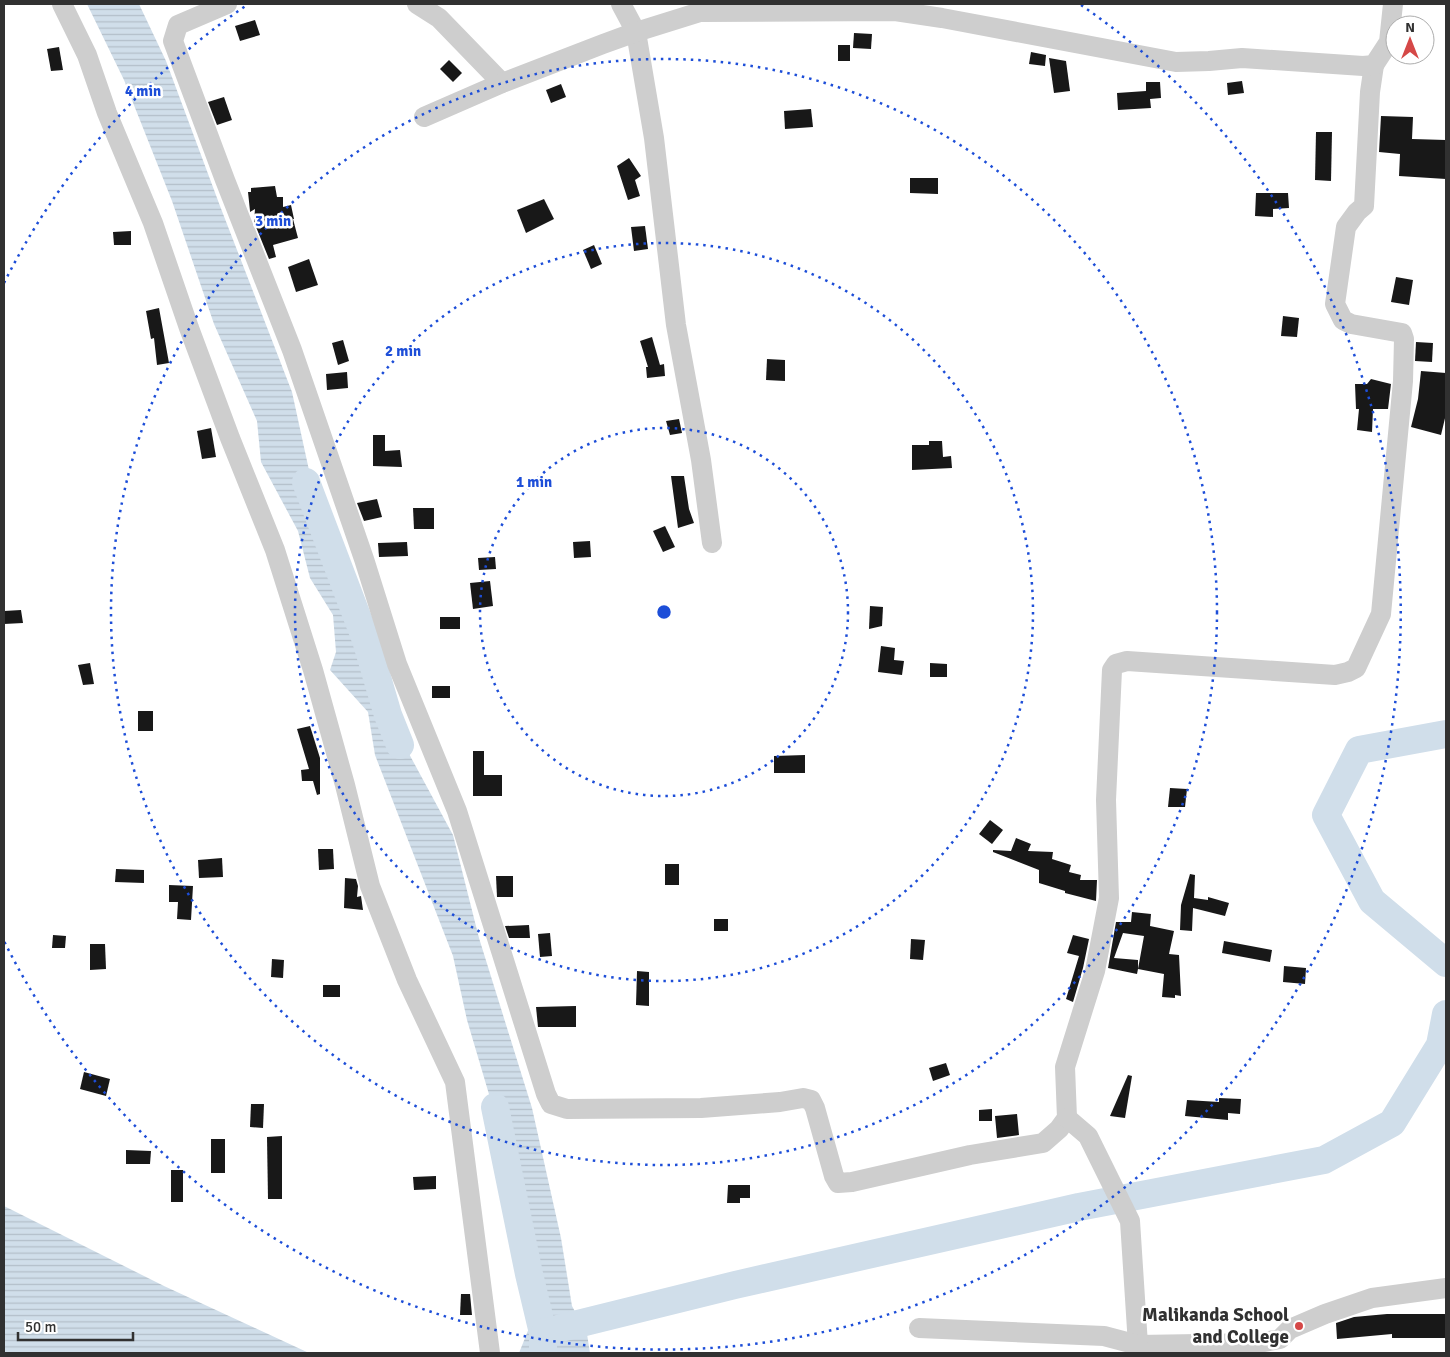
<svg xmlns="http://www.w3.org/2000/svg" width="1450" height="1357" font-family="Signika,sans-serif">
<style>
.water{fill:url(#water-rules)}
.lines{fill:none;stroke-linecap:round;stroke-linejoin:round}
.river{stroke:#d0deea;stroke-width:28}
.building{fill:#181818;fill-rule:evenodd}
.minor{stroke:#cecece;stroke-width:20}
.ring{fill:none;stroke:#1d4ed8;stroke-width:2.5;stroke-dasharray:2.5 5}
.poi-dot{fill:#d54847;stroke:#fff;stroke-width:2}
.labels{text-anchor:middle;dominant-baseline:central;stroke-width:5;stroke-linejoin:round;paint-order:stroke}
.poi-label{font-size:19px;font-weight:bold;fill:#313131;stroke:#fff;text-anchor:end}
.centre{fill:#1d4ed8;stroke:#fff;stroke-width:2.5}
.ring-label{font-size:15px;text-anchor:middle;font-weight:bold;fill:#1d4ed8;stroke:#fff;stroke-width:5;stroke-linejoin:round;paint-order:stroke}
</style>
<defs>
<pattern id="water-rules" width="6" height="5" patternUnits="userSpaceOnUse" patternTransform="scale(1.25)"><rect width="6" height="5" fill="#d0deea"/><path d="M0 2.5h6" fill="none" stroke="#b3bfc9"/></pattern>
</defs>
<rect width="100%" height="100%" fill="#fff"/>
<g class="water">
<path d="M87,4h52l27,57 54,145 72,186 27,124 47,124 22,75 65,120 26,103 53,170 29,130 11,68 15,28 3,19h-71l18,-45 -5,-44 -15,-51 -13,-68 -37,-125 -14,-64 -78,-201 -7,-43 -38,-42 6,-18 -3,-37 -23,-37 -12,-47 -37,-69 -4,-41 -43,-97 -42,-123 -48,-121z"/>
<path d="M4,1206l160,80 145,67h-305z"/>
</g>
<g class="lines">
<g class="river">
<path d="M306,482l60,158 22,75 12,30"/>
<path d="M1446,734l-87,16 -33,65 46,86 74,62"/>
<path d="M495,1107l34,167 14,59v20"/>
<path d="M545,1332l190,-47 344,-78 245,-47 68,-37 48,-78 6,-31"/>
</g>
</g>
<g class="building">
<path d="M255,20l5,15 -20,6 -5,-15z"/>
<path d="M854,33l18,1 -1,15 -18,-1z"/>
<rect x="838" y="45" width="12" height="16"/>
<path d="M59,47l4,23 -12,1 -4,-22z"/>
<path d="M1031,52l15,3 -1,11 -16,-2z"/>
<path d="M1049,58l17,3 4,30 -16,2z"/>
<path d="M449,60l13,13 -9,9 -13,-13z"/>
<path d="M1242,81l2,12 -16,2 -1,-12z"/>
<path d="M1146,82h14l1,16 -11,1 1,9 -33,2 -1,-17 29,-2z"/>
<path d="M561,84l5,13 -15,6 -5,-13z"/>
<path d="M224,97l8,23 -15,5 -9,-23z"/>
<path d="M811,109l2,18 -28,2 -1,-18z"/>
<path d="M1381,116l32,1 -1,22 34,1v39l-47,-3 1,-22 -21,-2z"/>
<path d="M1316,132h16l-1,49 -16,-1z"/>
<path d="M629,158l12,18 -6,4 5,16 -12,4 -11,-34z"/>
<path d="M910,178h28v16l-28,-1z"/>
<path d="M275,186l2,11h6v10l8,-2 3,14h-1l5,19 -25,7 3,12 -7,2 -15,-37 1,-13 -5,3v-1l-2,-19h3v-4z"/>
<path d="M1256,193h32l1,15 -16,1v8l-18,-1z"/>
<path d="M544,199l10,20 -28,14 -9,-23z"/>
<path d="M645,226l3,23 -14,2 -3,-24z"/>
<path d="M131,231v14h-17l-1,-13z"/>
<path d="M594,245l8,19 -11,5 -8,-19z"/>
<path d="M309,259l9,26 -22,7 -8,-25z"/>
<path d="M1396,277l17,3 -4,25 -18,-3z"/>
<path d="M159,308l10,55 -12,2 -3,-27 -3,1 -5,-28z"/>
<path d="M1283,316l16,2 -2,19 -16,-1z"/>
<path d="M652,337l8,28 4,-1 1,12 -18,2 -1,-11h2l-8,-26z"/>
<path d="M343,340l6,21 -11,4 -6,-22z"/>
<path d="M1416,342l17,1 -1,19 -17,-1z"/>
<path d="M767,359l18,1v21l-19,-1z"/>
<path d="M1421,371l25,2v41l-5,21 -30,-8 7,-28z"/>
<path d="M347,372l1,16 -21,2 -1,-16z"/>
<path d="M1371,379l20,5 -3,25h-15l-1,23 -15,-2 2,-21h-3l-1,-25h12z"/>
<path d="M679,419l3,14 -12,2 -4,-14z"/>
<path d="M211,428l5,29 -14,2 -5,-28z"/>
<path d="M373,435h12v16l15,-1 2,17 -29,-1z"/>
<path d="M929,441h13l1,16 8,-1 1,12 -40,2v-25h17z"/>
<path d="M671,476h13l5,33 5,14 -16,5z"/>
<path d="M377,499l5,18 -18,4 -7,-18z"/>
<path d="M413,508h21v21h-20z"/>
<path d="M665,526l10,21 -12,5 -10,-21z"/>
<path d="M590,541l1,16 -17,1 -1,-16z"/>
<path d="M407,542l1,14 -29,1 -1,-14z"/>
<path d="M495,557l1,12 -17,1 -1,-12z"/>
<path d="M490,581l3,25 -20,3 -3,-26z"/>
<path d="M870,606l13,1 -1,19 -13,3z"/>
<path d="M21,610l2,13 -19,1v-13z"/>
<rect x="440" y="617" width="20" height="12"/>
<path d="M881,646l14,2 -1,12 10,1 -2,14 -24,-3z"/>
<path d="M90,663l4,21 -11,1 -5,-20z"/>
<path d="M930,663l17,1v13h-17z"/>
<rect x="432" y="686" width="18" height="12"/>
<rect x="138" y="711" width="15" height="20"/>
<path d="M310,726l10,32v36l-3,1 -4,-14h-11l-1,-11 8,-1 -12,-40z"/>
<path d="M473,751h11v24h18v21h-29z"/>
<path d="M805,755v18h-31v-17z"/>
<path d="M1170,788l17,1 -2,18h-17z"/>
<path d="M990,820l13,10 -11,14 -13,-10z"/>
<path d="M1016,838l15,6 -3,7 25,1 -1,7 19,6 -2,7 12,3 -1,5h17l-1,21 -31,-8v-2l-26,-8v-13l-46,-18v-2l18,1z"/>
<path d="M318,849h15l1,20 -15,1z"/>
<path d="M222,858l1,19 -24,1 -1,-18z"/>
<rect x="665" y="864" width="14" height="21"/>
<path d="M116,869l28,1v13l-29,-1z"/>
<path d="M1190,874l5,1 -1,23 14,2v-3l21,6 -4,13 -32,-8 -1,23 -12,-1 1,-25z"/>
<path d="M496,876h17v21h-16z"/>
<path d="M345,878l11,1 2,7 -1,11 4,-1 2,14 -19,-2z"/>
<path d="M169,885l24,1 -2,34 -14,-1 1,-17h-9z"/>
<path d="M1132,912l19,2 -1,12 24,5 -5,23 10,1 2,41 -6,-1v3l-13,-1 2,-23 -26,-5 -1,5 -29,-6 8,-46h15zM1123,933l21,3 -6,33v-9l-24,-2z"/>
<rect x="714" y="919" width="14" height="12"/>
<path d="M529,925l1,13h-21l-4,-12z"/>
<path d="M550,933l2,23 -12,1 -2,-23z"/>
<path d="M53,935l13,1 -1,12h-13z"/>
<path d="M1073,935l16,4 -6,29 -10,34 -7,-3 13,-43 -12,-3z"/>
<path d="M911,939l14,1 -2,20 -13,-1z"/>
<path d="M1224,941l48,9 -2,12 -48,-9z"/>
<path d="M90,944h15l1,25 -16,1z"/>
<path d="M272,959l12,1 -1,18 -12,-1z"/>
<path d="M1284,966l22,2 -1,16 -22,-2z"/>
<path d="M637,971l12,1v34l-13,-1z"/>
<rect x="323" y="985" width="17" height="12"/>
<path d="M576,1006v21h-38l-2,-20z"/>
<path d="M946,1063l4,12 -17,6 -4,-13z"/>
<path d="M84,1072l26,7 -4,17 -26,-7z"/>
<path d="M1128,1075l4,1 -7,42 -15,-2z"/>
<path d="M1219,1098l22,1 -1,15 -12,-1v7l-43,-4 2,-16 32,2z"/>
<path d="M251,1104h13l-1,24 -13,-1z"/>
<path d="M992,1109v12h-13v-11z"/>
<path d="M1017,1114l2,21 -22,3 -2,-22z"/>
<path d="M282,1136v63h-14l-1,-62z"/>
<rect x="211" y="1139" width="14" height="34"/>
<path d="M126,1150l25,1 -1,13h-24z"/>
<rect x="171" y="1170" width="12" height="32"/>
<path d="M436,1176v13l-22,1 -1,-13z"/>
<path d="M728,1185h22v13h-10v5h-13z"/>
<path d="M461,1294h9l2,21h-12z"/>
<path d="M1387,1314h59v24h-54v-4l-55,5 -1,-16 18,-6z"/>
</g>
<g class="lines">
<g class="minor">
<path d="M62,4l25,51 20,58 46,110 36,105 41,110 45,112 38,120 32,115 25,101 37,94 48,102 35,271"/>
<path d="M227,4l-49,21 -5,16 52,139 67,170 72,209 33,105 60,147 89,283 5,10 16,5 134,-1 79,-6 23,-4 8,2 4,8 19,68 4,7 14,-1 118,-27 73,-12 16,-14 8,-11 -2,-51 30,-96 14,-73 -3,-98 6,-130 4,-6 11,-3 208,14 13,-3 8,-4 25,-54 22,-233 1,-42 -2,-6 -51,-9 -8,-4 -8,-16 11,-77 11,-15 7,-6 6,-114 4,-27"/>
<path d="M417,4l22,14 63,65"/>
<path d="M621,4l15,28 18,106 22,187 25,135 11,83"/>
<path d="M424,117l78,-34 101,-39 33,-12 64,-20 195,-1 47,7 234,44 33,-1 33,-3 121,8 11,-1 15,-23 4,-38"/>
<path d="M1067,1118l21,18 42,85 8,124 121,-2 21,-4 10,-10 35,-15 47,-16 74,-10"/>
<path d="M919,1328l185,8 34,9v8"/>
</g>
</g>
<g class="ring">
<circle cx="664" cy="612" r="184"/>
<circle cx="664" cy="612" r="369"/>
<circle cx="664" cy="612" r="553"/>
<path d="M4 283A737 737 0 0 1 247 5M1081 5A737 737 0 1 1 4 941"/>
</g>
<circle class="poi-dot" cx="1299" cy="1326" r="5"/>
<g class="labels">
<g class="poi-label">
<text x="1289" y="1315">Malikanda School<tspan x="1289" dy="22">and College</tspan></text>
</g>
</g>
<circle cx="664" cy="612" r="8" class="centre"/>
<g class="ring-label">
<text x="143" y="96">4 min</text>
<text x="273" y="226">3 min</text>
<text x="403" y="356">2 min</text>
<text x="534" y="487">1 min</text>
</g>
<rect width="1450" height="1357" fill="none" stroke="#313131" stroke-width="10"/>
<g transform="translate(1410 40)"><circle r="24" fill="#ffffff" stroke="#adadad"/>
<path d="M0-4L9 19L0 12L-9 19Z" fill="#d54847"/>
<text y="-8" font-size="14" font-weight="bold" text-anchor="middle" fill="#313131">N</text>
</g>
<path d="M18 1332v8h115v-8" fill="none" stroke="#313131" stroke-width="2.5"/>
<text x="25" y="1332" font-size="15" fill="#313131" stroke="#ffffff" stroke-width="4" paint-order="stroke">50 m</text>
</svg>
